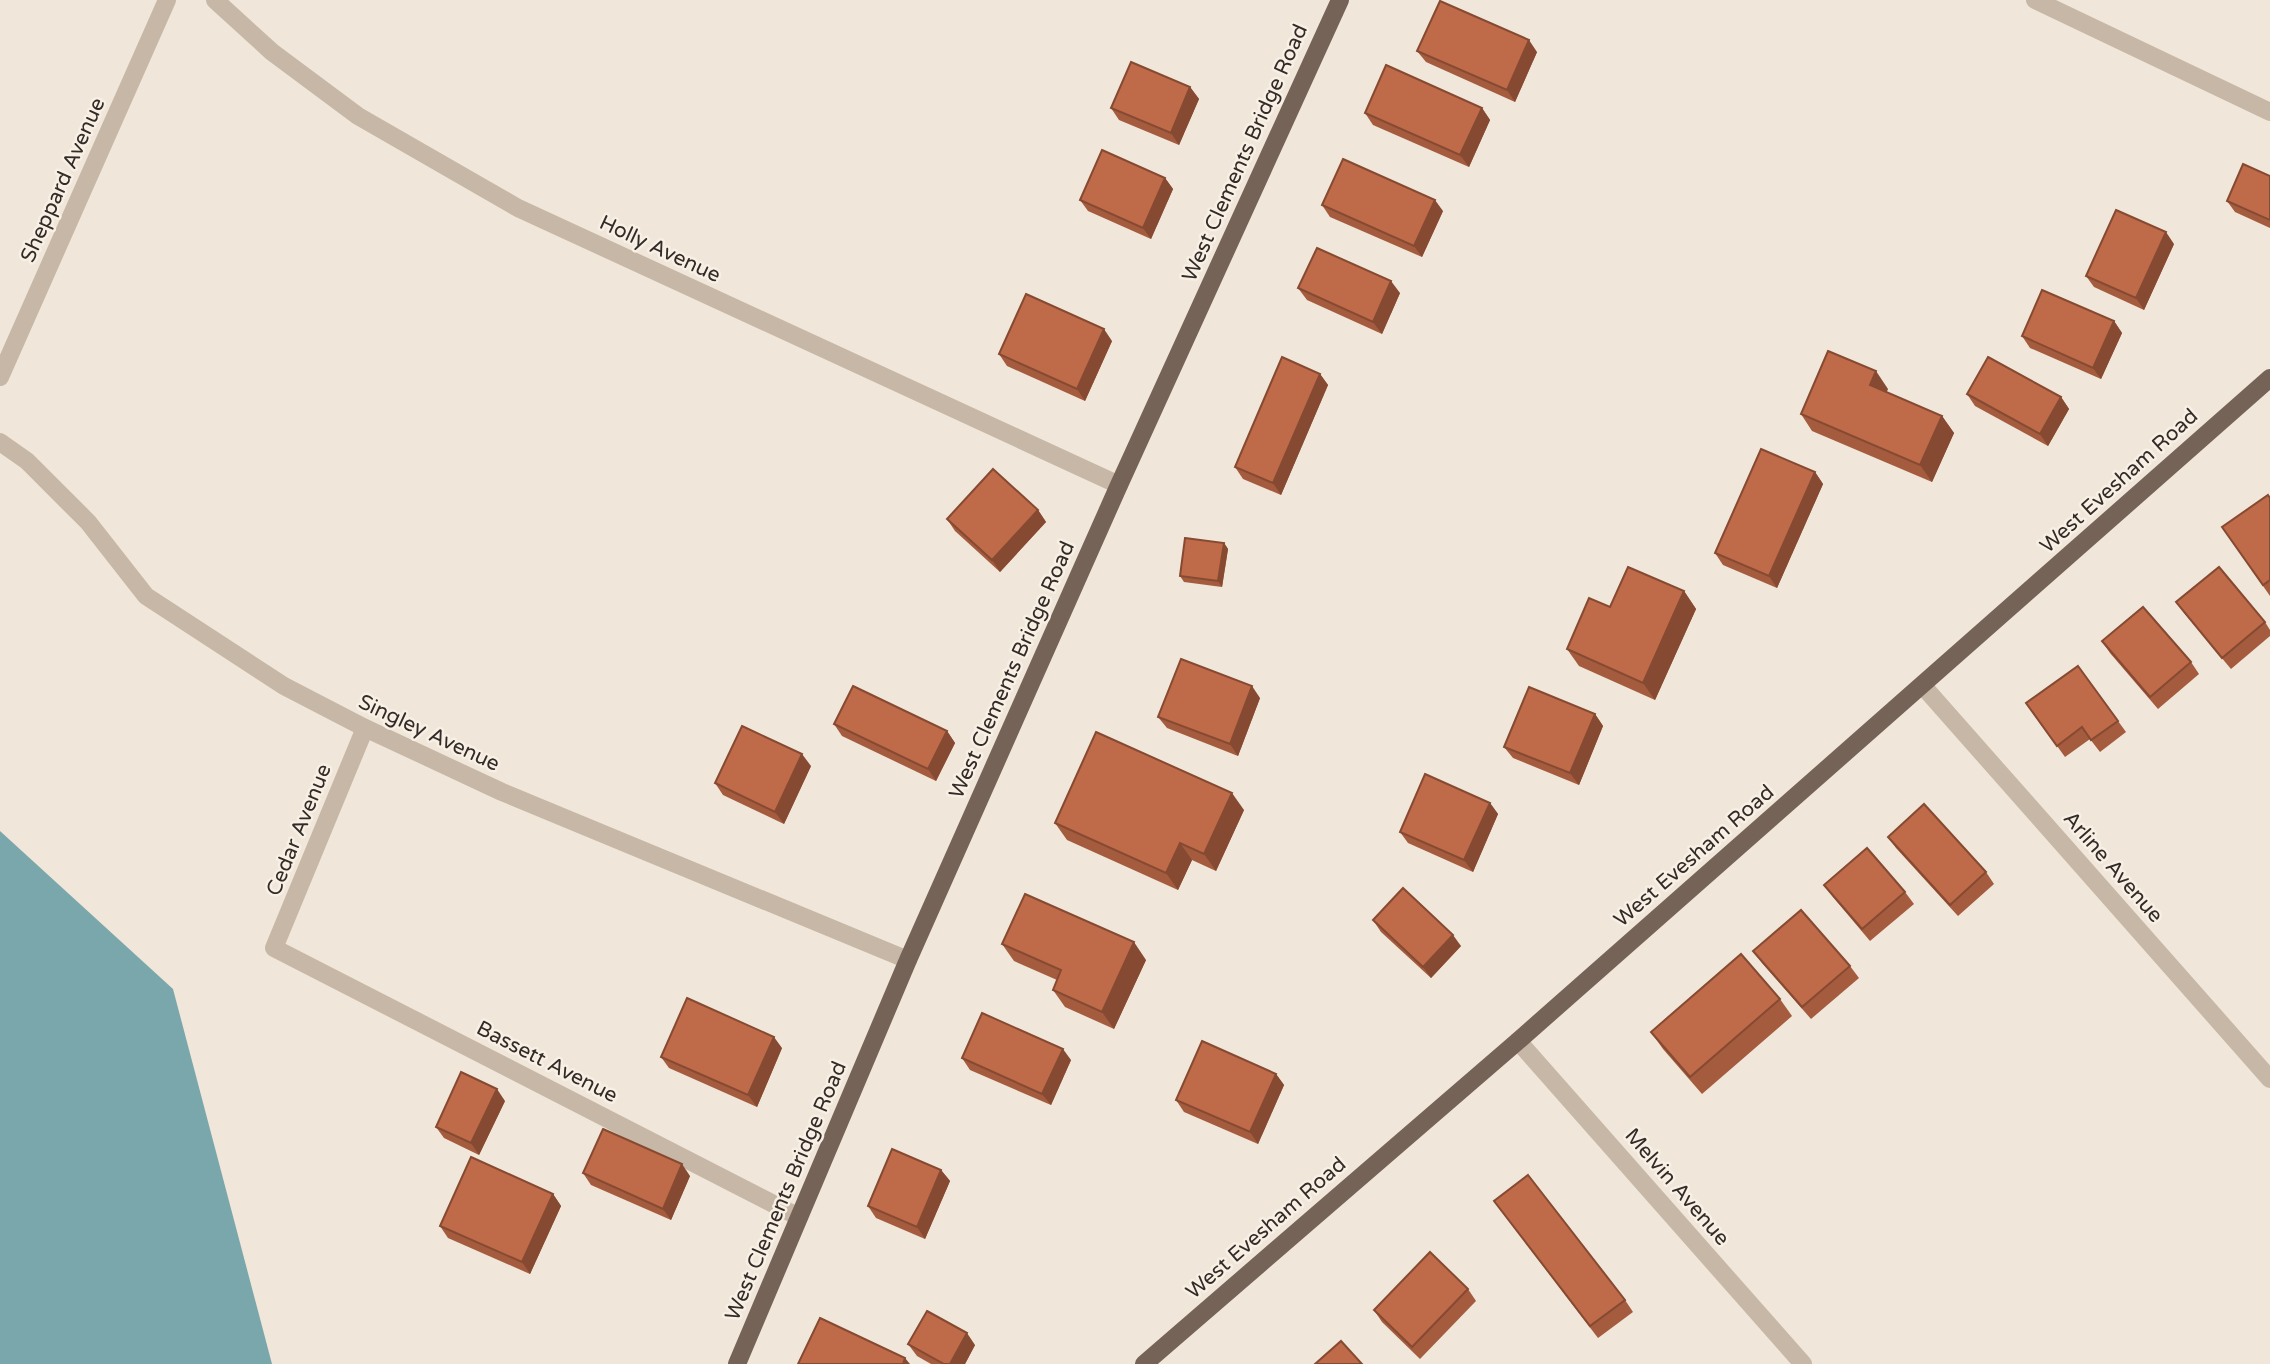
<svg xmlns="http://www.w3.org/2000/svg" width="2270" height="1364" font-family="'Varela Round',sans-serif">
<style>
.water{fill:#7aa7ab}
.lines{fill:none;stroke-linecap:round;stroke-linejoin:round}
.street{stroke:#c7b7a6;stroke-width:18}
.primary{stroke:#756358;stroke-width:18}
.wall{fill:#a45b3e}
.shaded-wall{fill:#864a32}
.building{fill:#bf6a48;stroke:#864a32;stroke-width:2}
.labels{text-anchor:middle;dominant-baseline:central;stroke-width:5;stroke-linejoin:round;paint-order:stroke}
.street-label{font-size:21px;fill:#332b27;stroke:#f8f0e5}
</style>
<rect width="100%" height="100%" fill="#f0e6d9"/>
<path class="water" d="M0,831l173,158 99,375h-272z"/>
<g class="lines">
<g class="street">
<path d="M215,0l57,52 86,64 160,92 601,277"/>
<path d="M2035,0l235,112"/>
<path d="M0,377l167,-377"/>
<path d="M0,442l27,19 61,61 58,74 138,90 81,42 137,64 406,168"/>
<path d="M1923,686l347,393"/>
<path d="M365,728l-91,220 525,269"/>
<path d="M1518,1041l285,323"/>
</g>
<g class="primary">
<path d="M737,1364l171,-404 211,-475 221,-485"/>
<path d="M1144,1364l374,-323 752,-663"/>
</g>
</g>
<g class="wall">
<path d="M1417,51l120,1 -22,50 -89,-40z"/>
<path d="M1190,87l9,12 -20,46 -60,-25 -8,-12z"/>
<path d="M1482,108l8,12 -21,47 -96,-42 -8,-12z"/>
<path d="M2270,176v52l-35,-16 -8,-11z"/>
<path d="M1165,178l8,11 -22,50 -63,-28 -8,-11z"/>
<path d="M1322,205l121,6 -21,46 -92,-40z"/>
<path d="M2174,244l-30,66 -50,-23 -8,-11z"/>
<path d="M1298,288l102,5 -18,41 -75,-34z"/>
<path d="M2114,321l8,12 -21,46 -71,-31 -8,-12z"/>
<path d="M1112,341l-27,60 -78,-35 -8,-12z"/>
<path d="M1320,374l8,11 -47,110 -38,-16 -8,-12z"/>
<path d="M1888,389l-2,3 56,24 12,17 -22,49 -120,-51 -11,-17z"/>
<path d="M1967,394l94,3 8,12 -21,37 -73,-40z"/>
<path d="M1815,472l8,12 -46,104 -54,-23 -8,-12z"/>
<path d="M2270,498v98l-48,-69z"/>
<path d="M1038,510l8,12 -46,50 -45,-41 -8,-12z"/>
<path d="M1224,543l4,6 -6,38 -38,-5 -4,-6z"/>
<path d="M1684,591l12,18 -41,91 -76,-34 -12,-17 43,-42z"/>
<path d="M2176,602l89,20 5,8v6l-39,33 -46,-55z"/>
<path d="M2102,641l89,21 8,12 -41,35 -48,-56z"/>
<path d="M2078,666l48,66 -26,20 -10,-13 -25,18 -39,-54z"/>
<path d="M1260,698l-22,58 -71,-28 -9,-11z"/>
<path d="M1595,714l8,12 -24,59 -66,-27 -9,-11z"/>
<path d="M834,724l113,7 8,12 -19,38 -94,-45z"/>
<path d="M811,766l-27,58 -61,-29 -8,-12z"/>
<path d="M1490,803l8,11 -25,58 -65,-29 -8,-11z"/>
<path d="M1244,810l-28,61 -24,-11 -14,30 -111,-50 -12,-17z"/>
<path d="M1888,837l98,35 8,12 -36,32 -62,-68z"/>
<path d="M1824,885l81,7 9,12 -44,37 -37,-44z"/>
<path d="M1373,920l88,26 -30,32 -50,-46z"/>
<path d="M1002,944l144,16 -32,69 -49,-22 -12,-17 4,-10 -43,-19z"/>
<path d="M1753,951l97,15 9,12 -48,41 -49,-56z"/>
<path d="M1780,999l12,17 -90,78 -39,-45 -12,-17z"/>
<path d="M782,1048l-25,59 -88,-39 -8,-11z"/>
<path d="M962,1058l109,2 -20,45 -81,-35z"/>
<path d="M1276,1074l8,11 -26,59 -74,-32 -8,-12z"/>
<path d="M505,1101l-26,54 -35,-17 -8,-11z"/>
<path d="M941,1170l9,11 -25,58 -49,-21 -8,-12z"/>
<path d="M583,1173l107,3 -19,44 -80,-35z"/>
<path d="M553,1194l8,12 -31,68 -82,-36 -8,-12z"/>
<path d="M1494,1201l131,99 8,12 -35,26z"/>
<path d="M1468,1289l8,12 -56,58 -38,-37 -8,-12z"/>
<path d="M908,1344l67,1 -10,19h-34l-14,-8z"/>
</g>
<g class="shaded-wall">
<path d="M1529,40l8,12 -22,50 -8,-12z"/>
<path d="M1190,87l9,12 -20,46 -8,-12z"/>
<path d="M1482,108l8,12 -21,47 -9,-12z"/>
<path d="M1165,178l8,11 -22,50 -8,-11z"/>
<path d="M1435,200l8,11 -21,46 -8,-11z"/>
<path d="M2166,232l8,12 -30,66 -8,-12z"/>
<path d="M1391,281l9,12 -18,41 -9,-12z"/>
<path d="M2114,321l8,12 -21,46 -8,-11z"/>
<path d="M1104,329l8,12 -27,60 -8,-12z"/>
<path d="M1876,371l12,18 -6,13 -12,-17z"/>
<path d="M1320,374l8,11 -47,110 -8,-12z"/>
<path d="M2061,397l8,12 -21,37 -8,-12z"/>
<path d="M1942,416l12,17 -22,49 -12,-17z"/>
<path d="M1815,472l8,12 -46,104 -8,-12z"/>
<path d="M1038,510l8,12 -46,50 -8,-12z"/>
<path d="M1224,543l4,6 -6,38 -4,-6z"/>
<path d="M1684,591l12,18 -41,91 -12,-17z"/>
<path d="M1252,686l8,12 -22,58 -8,-12z"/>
<path d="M1595,714l8,12 -24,59 -9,-12z"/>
<path d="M947,731l8,12 -19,38 -8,-12z"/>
<path d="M802,754l9,12 -27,58 -9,-12z"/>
<path d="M1232,793l12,17 -28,61 -12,-17z"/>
<path d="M1490,803l8,11 -25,58 -9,-12z"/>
<path d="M1180,843l12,17 -14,30 -12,-17z"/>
<path d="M1453,935l8,11 -30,32 -8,-11z"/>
<path d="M1134,942l12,18 -32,69 -12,-17z"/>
<path d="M774,1037l8,11 -25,59 -9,-12z"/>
<path d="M1063,1049l8,11 -20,45 -9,-11z"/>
<path d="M1276,1074l8,11 -26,59 -8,-12z"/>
<path d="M497,1089l8,12 -26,54 -8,-12z"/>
<path d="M682,1164l8,12 -19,44 -8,-11z"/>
<path d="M941,1170l9,11 -25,58 -8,-12z"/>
<path d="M553,1194l8,12 -31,68 -8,-12z"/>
<path d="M967,1333l8,12 -10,19h-15z"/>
<path d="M905,1358l5,6h-7z"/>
</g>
<g class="building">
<path d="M1440,1l89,39 -22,50 -90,-39z"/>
<path d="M1131,62l59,25 -19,46 -60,-25z"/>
<path d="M1386,65l96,43 -22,47 -95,-42z"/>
<path d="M1102,150l63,28 -22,50 -63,-28z"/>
<path d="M1343,159l92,41 -21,46 -92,-41z"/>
<path d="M2243,164l27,12v44l-43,-19z"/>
<path d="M2116,210l50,22 -30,66 -50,-22z"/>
<path d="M1317,248l74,33 -18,41 -75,-34z"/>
<path d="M2042,290l72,31 -21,47 -71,-32z"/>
<path d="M1026,294l78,35 -27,60 -78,-35z"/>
<path d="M1828,351l48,20 -6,14 72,31 -22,49 -119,-51z"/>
<path d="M1282,357l38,17 -47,109 -38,-16z"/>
<path d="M1988,357l73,40 -21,37 -73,-40z"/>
<path d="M1761,449l54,23 -46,104 -54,-23z"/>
<path d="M993,469l45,41 -46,50 -45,-41z"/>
<path d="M2268,495l2,3v82l-7,5 -41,-58z"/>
<path d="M1185,538l39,5 -6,38 -38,-5z"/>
<path d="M1628,567l56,24 -41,92 -76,-34 22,-51 21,9z"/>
<path d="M2219,567l46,55 -43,36 -46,-56z"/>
<path d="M2143,607l48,55 -41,35 -48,-56z"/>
<path d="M1181,659l71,27 -22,58 -72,-27z"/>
<path d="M2078,666l40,55 -27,19 -9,-13 -25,19 -31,-43z"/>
<path d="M853,686l94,45 -19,38 -94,-45z"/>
<path d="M1529,687l66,27 -25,59 -66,-26z"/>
<path d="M742,726l60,28 -27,58 -60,-29z"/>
<path d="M1096,732l136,61 -28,61 -24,-11 -14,30 -111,-50z"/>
<path d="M1425,774l65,29 -26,57 -64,-28z"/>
<path d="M1924,804l62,68 -36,33 -62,-68z"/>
<path d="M1867,848l38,44 -43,37 -38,-44z"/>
<path d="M1403,888l50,47 -30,32 -50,-47z"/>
<path d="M1025,894l109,48 -32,70 -49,-22 8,-20 -59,-26z"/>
<path d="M1801,910l49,56 -48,41 -49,-56z"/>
<path d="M1741,954l39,45 -90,78 -39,-45z"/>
<path d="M687,998l87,39 -26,58 -87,-38z"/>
<path d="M982,1013l81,36 -21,45 -80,-36z"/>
<path d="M1202,1041l74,33 -26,58 -74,-32z"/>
<path d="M461,1072l36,17 -26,54 -35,-16z"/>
<path d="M603,1129l79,35 -19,45 -80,-36z"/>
<path d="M892,1149l49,21 -24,57 -49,-21z"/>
<path d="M471,1157l82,37 -31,68 -82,-36z"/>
<path d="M1528,1175l97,125 -35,26 -96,-125z"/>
<path d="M1430,1252l38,37 -56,58 -38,-37z"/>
<path d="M927,1311l40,22 -17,31h-6l-36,-20z"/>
<path d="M820,1318l85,40 -2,6h-105z"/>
<path d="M1341,1341l21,23h-47z"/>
</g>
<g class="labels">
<g class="street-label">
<text transform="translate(1245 153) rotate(-66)">West Clements Bridge Road</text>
<text transform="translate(63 180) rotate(-66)">Sheppard Avenue</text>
<text transform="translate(660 249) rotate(25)">Holly Avenue</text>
<text transform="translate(2119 481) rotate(-42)">West Evesham Road</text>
<text transform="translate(1012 670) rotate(-66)">West Clements Bridge Road</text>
<text transform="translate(429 733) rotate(25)">Singley Avenue</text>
<text transform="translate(299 830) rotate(-68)">Cedar Avenue</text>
<text transform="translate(1694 856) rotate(-41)">West Evesham Road</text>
<text transform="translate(2113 867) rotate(49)">Arline Avenue</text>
<text transform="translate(547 1062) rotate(27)">Bassett Avenue</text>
<text transform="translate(1677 1187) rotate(49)">Melvin Avenue</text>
<text transform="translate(786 1191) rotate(-67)">West Clements Bridge Road</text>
<text transform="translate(1266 1228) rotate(-41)">West Evesham Road</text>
</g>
</g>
</svg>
